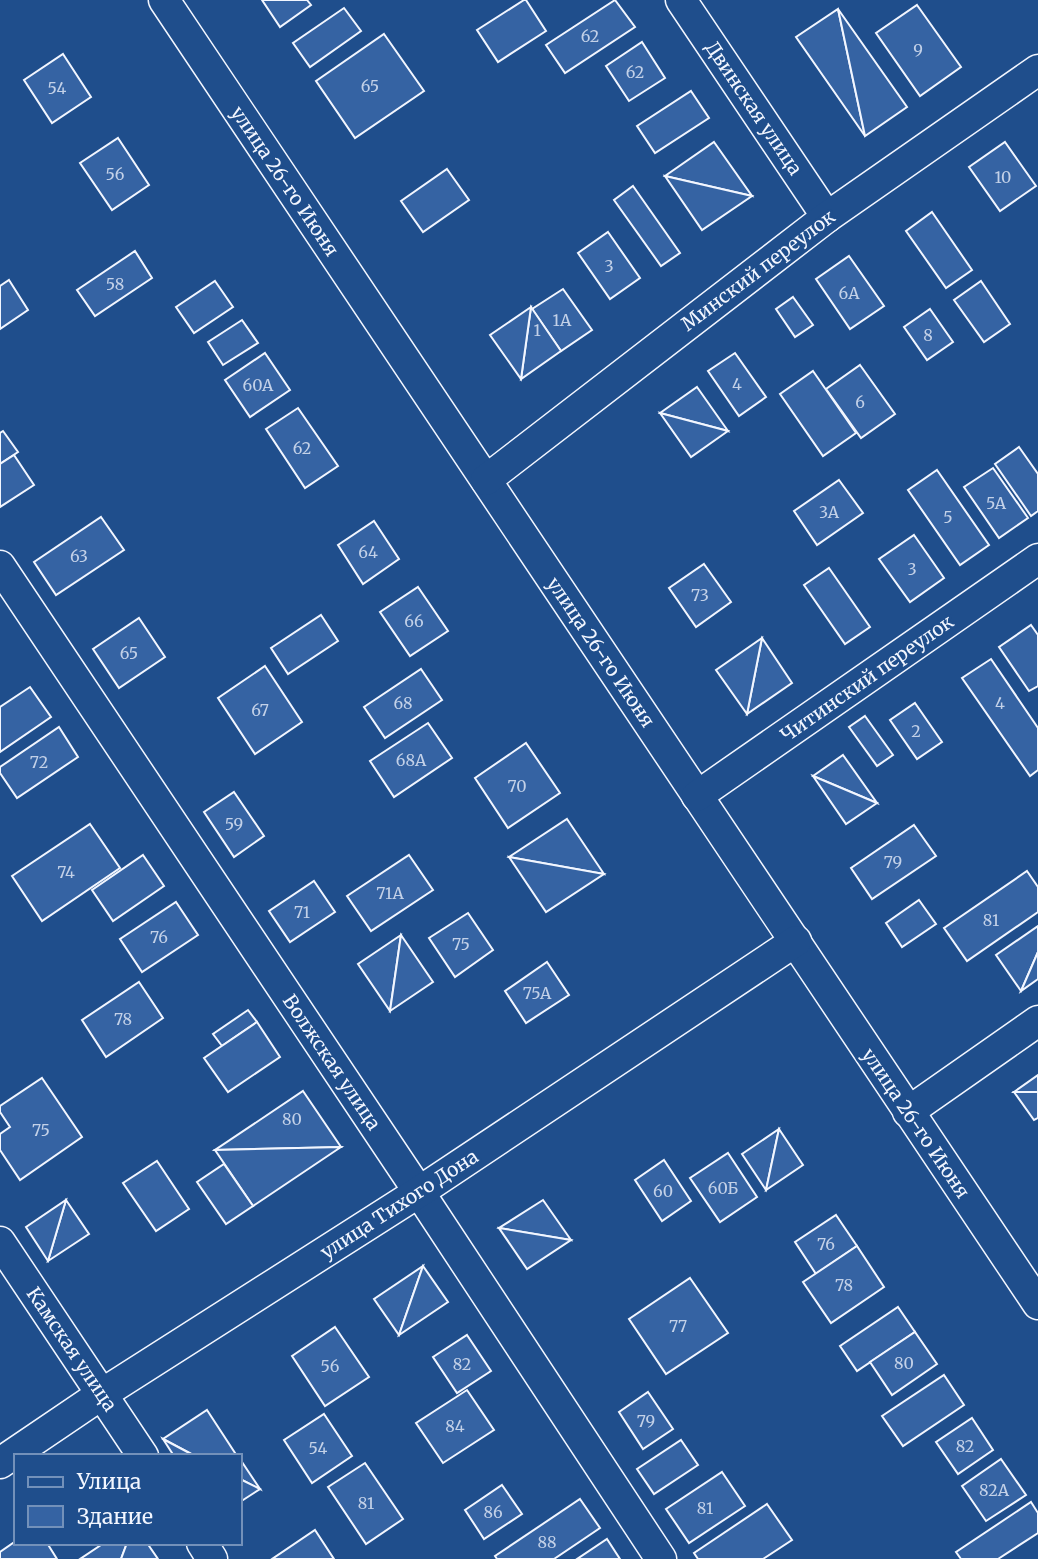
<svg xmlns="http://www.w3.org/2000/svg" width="1038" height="1559" font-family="Merriweather,serif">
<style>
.building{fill:#3563a3;stroke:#f2f6ff;stroke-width:2}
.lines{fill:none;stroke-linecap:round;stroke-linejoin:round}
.minor-casing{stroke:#f2f6ff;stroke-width:33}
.minor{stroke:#1f4e8c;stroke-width:30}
.labels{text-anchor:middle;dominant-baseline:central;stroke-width:5;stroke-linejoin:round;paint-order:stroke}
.number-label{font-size:16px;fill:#c3d1e8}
.street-label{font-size:19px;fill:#f2f6ff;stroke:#1f4e8c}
</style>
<rect width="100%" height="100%" fill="#1f4e8c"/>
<g class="building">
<path d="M262,0h45l4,5 -31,22z"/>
<path d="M524,0h2l20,31 -48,31 -21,-32z"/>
<path d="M615,0l20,27 -70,46 -19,-28z"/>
<path d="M917,5l44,62 -41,29 -44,-63z"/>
<path d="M344,8l17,23 -51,36 -17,-24z"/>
<path d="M838,9l27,127 -69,-99z"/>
<path d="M838,9l69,98 -42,29z"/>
<path d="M384,34l40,57 -69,47 -39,-57z"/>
<path d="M642,42l23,36 -36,23 -23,-35z"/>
<path d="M63,54l28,43 -39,26 -28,-43z"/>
<path d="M691,91l18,27 -54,35 -18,-27z"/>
<path d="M118,138l31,47 -37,25 -32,-47z"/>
<path d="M714,142l38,54 -87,-20z"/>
<path d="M1005,142l31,44 -36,25 -31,-44z"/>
<path d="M447,169l22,31 -46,32 -22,-31z"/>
<path d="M665,176l87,20 -50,34z"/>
<path d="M633,186l47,67 -19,13 -47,-66z"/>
<path d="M932,212l40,58 -26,18 -40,-57z"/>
<path d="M608,232l32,46 -30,21 -32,-46z"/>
<path d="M135,251l17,27 -57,38 -18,-26z"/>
<path d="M849,256l35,50 -34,23 -34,-50z"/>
<path d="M9,280l19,30 -28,19v-43z"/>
<path d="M215,281l18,26 -39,26 -18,-26z"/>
<path d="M981,281l29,43 -26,18 -30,-42z"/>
<path d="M563,289l29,41 -31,21 -29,-42z"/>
<path d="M793,297l20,28 -18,12 -19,-28z"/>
<path d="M531,307l30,44 -40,28z"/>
<path d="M531,307l-10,72 -31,-44z"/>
<path d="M930,309l23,33 -26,18 -23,-33z"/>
<path d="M242,320l16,23 -35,22 -15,-23z"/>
<path d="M265,353l25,37 -40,27 -25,-37z"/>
<path d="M735,353l31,44 -27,19 -31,-45z"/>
<path d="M860,365l35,49 -34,24 -35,-49z"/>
<path d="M813,371l43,62 -33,23 -43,-62z"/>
<path d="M697,387l31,44 -68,-18z"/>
<path d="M298,408l40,58 -33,22 -39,-59z"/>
<path d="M660,413l68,18 -37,26z"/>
<path d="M3,431l15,21 -18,12v-31z"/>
<path d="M1019,447l19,27v37l-7,5 -36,-52z"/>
<path d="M14,455l20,30 -34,22v-43z"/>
<path d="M993,468l35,50 -29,20 -35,-51z"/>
<path d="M937,470l52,75 -29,20 -52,-75z"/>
<path d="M839,480l24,33 -46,32 -23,-34z"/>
<path d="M101,517l23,33 -68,45 -22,-33z"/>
<path d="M374,521l25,38 -36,25 -25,-39z"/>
<path d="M914,535l30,43 -34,24 -31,-43z"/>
<path d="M704,564l27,38 -35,25 -27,-39z"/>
<path d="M829,568l41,59 -25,17 -41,-59z"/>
<path d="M418,587l30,44 -38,25 -30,-44z"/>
<path d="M321,615l17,26 -50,33 -17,-26z"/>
<path d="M139,618l26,39 -46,31 -26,-39z"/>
<path d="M1031,625l7,10v51l-9,5 -30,-44z"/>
<path d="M762,638l30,45 -45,31z"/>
<path d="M762,638l-15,76 -31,-44z"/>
<path d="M991,659l47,69v42l-8,6 -68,-98z"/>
<path d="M265,666l37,56 -47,32 -37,-56z"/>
<path d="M421,669l21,31 -57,38 -21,-31z"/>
<path d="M30,687l21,30 -51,35v-45z"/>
<path d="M915,703l27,39 -25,17 -27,-39z"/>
<path d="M865,716l28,39 -16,11 -28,-39z"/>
<path d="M428,723l24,35 -58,39 -24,-36z"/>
<path d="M59,727l19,30 -61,41 -17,-25v-6z"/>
<path d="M526,743l34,50 -52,35 -33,-50z"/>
<path d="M843,755l34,48 -64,-27z"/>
<path d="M813,776l64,27 -31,21z"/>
<path d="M234,792l30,44 -30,21 -30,-45z"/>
<path d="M567,819l37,55 -95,-17z"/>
<path d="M90,824l30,44 -78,53 -30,-45z"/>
<path d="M914,825l22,31 -64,43 -21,-31z"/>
<path d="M143,855l21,31 -51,35 -21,-31z"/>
<path d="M409,855l24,35 -62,41 -24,-35z"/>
<path d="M509,857l95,17 -58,38z"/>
<path d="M1027,871l11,16v25l-71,49 -23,-33z"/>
<path d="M314,881l21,31 -45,30 -21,-31z"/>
<path d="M919,900l17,24 -34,23 -16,-24z"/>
<path d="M176,902l22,33 -56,37 -22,-33z"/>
<path d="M468,913l25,37 -38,27 -26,-39z"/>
<path d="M1038,926v26l-17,39 -25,-36z"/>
<path d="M401,935l-11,76 -32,-47z"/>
<path d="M401,935l32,47 -43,29z"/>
<path d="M1038,952v27l-17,12z"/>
<path d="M547,962l22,33 -43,28 -21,-32z"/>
<path d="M139,982l24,36 -57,39 -24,-37z"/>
<path d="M248,1010l9,12 -35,24 -9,-12z"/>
<path d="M257,1022l23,35 -52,35 -24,-34z"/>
<path d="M1038,1075v17h-24z"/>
<path d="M42,1078l40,59 -62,43 -20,-30v-16l10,-7 -10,-15v-6z"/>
<path d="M303,1091l38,56 -126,3z"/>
<path d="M1014,1092h24v26l-4,2z"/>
<path d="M779,1129l-13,61 -24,-36z"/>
<path d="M779,1129l24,36 -37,25z"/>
<path d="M341,1147l-88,59 -38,-56z"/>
<path d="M728,1153l29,44 -37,25 -30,-44z"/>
<path d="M664,1160l27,41 -29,20 -27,-41z"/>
<path d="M157,1161l32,48 -33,22 -33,-48z"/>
<path d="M224,1164l29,42 -27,18 -29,-42z"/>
<path d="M66,1200l23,34 -41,27z"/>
<path d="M66,1200l-18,61 -22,-34z"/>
<path d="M543,1200l28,40 -72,-12z"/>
<path d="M836,1215l21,31 -41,28 -21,-32z"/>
<path d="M499,1228l72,12 -44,29z"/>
<path d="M857,1246l27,41 -53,36 -28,-41z"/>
<path d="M423,1266l-24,69 -25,-36z"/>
<path d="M423,1266l25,36 -49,33z"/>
<path d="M690,1278l38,55 -62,41 -37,-55z"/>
<path d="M898,1307l17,25 -58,39 -17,-25z"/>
<path d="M335,1327l34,50 -44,29 -33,-50z"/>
<path d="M915,1332l22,32 -45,31 -22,-33z"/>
<path d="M467,1335l24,36 -34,22 -24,-36z"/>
<path d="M944,1375l20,30 -61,41 -21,-30z"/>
<path d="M467,1390l27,40 -51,33 -27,-40z"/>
<path d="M648,1392l25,37 -30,20 -24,-37z"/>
<path d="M207,1410l30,46h-42l-32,-17z"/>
<path d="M324,1414l28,42 -40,27 -28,-43z"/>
<path d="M972,1418l21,32 -35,24 -22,-32z"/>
<path d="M163,1439l32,17h-21z"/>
<path d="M681,1440l17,25 -44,29 -17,-25z"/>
<path d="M240,1459l20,30 -20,-10z"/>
<path d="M1001,1459l25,36 -40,26 -24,-35z"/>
<path d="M365,1463l38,56 -37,25 -38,-57z"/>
<path d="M722,1472l23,34 -56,37 -23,-34z"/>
<path d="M240,1479l20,10 -20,13z"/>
<path d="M502,1485l20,29 -38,25 -19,-29z"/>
<path d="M580,1499l20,29 -46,31h-57l-2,-3z"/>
<path d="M1031,1502l7,11v20l-40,26h-37l-5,-7z"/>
<path d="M767,1504l25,36 -29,19h-65l-4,-6z"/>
<path d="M315,1530l19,29h-62z"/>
<path d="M607,1539l13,20h-43z"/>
<path d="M16,1541v2h31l10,16h-57v-7z"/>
<path d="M104,1543h23l-6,16h-41z"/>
<path d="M127,1543h20l11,16h-37z"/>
</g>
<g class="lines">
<g class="minor-casing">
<g id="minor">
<path d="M164,0l874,1304"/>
<path d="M681,0l146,217"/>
<path d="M486,480l341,-263 211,-147"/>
<path d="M0,566l419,626 242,367"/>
<path d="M697,796l341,-237"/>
<path d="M908,1112l130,-91"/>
<path d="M0,1242l143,214"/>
<path d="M0,1463l102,-69 317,-202 377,-251"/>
<path d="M202,1543l10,16"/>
</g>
</g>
<use href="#minor" class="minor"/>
</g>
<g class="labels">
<g class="number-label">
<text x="590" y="36">62</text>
<text x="918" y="50">9</text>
<text x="635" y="72">62</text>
<text x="370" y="86">65</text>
<text x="57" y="88">54</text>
<text x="115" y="174">56</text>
<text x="1003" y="177">10</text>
<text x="609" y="266">3</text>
<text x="115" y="284">58</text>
<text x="849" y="293">6А</text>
<text x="562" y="320">1А</text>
<text x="537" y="330">1</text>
<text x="928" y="335">8</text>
<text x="737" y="384">4</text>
<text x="258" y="385">60А</text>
<text x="860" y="402">6</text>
<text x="302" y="448">62</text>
<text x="996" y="503">5А</text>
<text x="829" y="512">3А</text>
<text x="948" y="517">5</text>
<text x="368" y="552">64</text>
<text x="79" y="556">63</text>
<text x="912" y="569">3</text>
<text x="700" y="595">73</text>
<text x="414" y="621">66</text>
<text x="129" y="653">65</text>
<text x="403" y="703">68</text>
<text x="1000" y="703">4</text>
<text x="260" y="710">67</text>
<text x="916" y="731">2</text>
<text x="411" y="760">68А</text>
<text x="39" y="762">72</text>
<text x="517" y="786">70</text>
<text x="234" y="824">59</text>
<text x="893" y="862">79</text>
<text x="66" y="872">74</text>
<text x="390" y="893">71А</text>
<text x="302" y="912">71</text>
<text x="991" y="920">81</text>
<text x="159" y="937">76</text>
<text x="461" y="944">75</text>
<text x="537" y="993">75А</text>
<text x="123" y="1019">78</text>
<text x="292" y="1119">80</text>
<text x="41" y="1130">75</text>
<text x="723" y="1188">60Б</text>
<text x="663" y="1191">60</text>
<text x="826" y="1244">76</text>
<text x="844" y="1285">78</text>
<text x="678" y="1326">77</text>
<text x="904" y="1363">80</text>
<text x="462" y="1364">82</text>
<text x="330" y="1366">56</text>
<text x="646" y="1421">79</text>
<text x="455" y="1426">84</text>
<text x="965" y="1446">82</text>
<text x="318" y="1448">54</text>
<text x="994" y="1490">82А</text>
<text x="366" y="1503">81</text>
<text x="705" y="1508">81</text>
<text x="493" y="1512">86</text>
<text x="547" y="1542">88</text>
</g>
<g class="street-label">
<text transform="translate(754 108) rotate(56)">Двинская улица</text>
<text transform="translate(285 181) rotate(56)">улица 26-го Июня</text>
<text transform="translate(758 270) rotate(-37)">Минский переулок</text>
<text transform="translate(601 652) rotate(56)">улица 26-го Июня</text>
<text transform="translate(867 678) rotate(-35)">Читинский переулок</text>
<text transform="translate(332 1062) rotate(56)">Волжская улица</text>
<text transform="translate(916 1123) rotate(56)">улица 26-го Июня</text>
<text transform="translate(399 1204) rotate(-33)">улица Тихого Дона</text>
<text transform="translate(72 1349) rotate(56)">Камская улица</text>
</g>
</g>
<rect x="14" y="1454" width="228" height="91" fill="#1f4e8c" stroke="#7391ba" stroke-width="2"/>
<rect x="28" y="1477" width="35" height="10" fill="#1f4e8c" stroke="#7391ba" stroke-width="2"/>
<text x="77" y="1489" font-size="21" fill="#f2f6ff">Улица</text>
<rect x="28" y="1506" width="35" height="21" fill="#3563a3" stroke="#7391ba" stroke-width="2"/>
<text x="77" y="1524" font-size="21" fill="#f2f6ff">Здание</text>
</svg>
